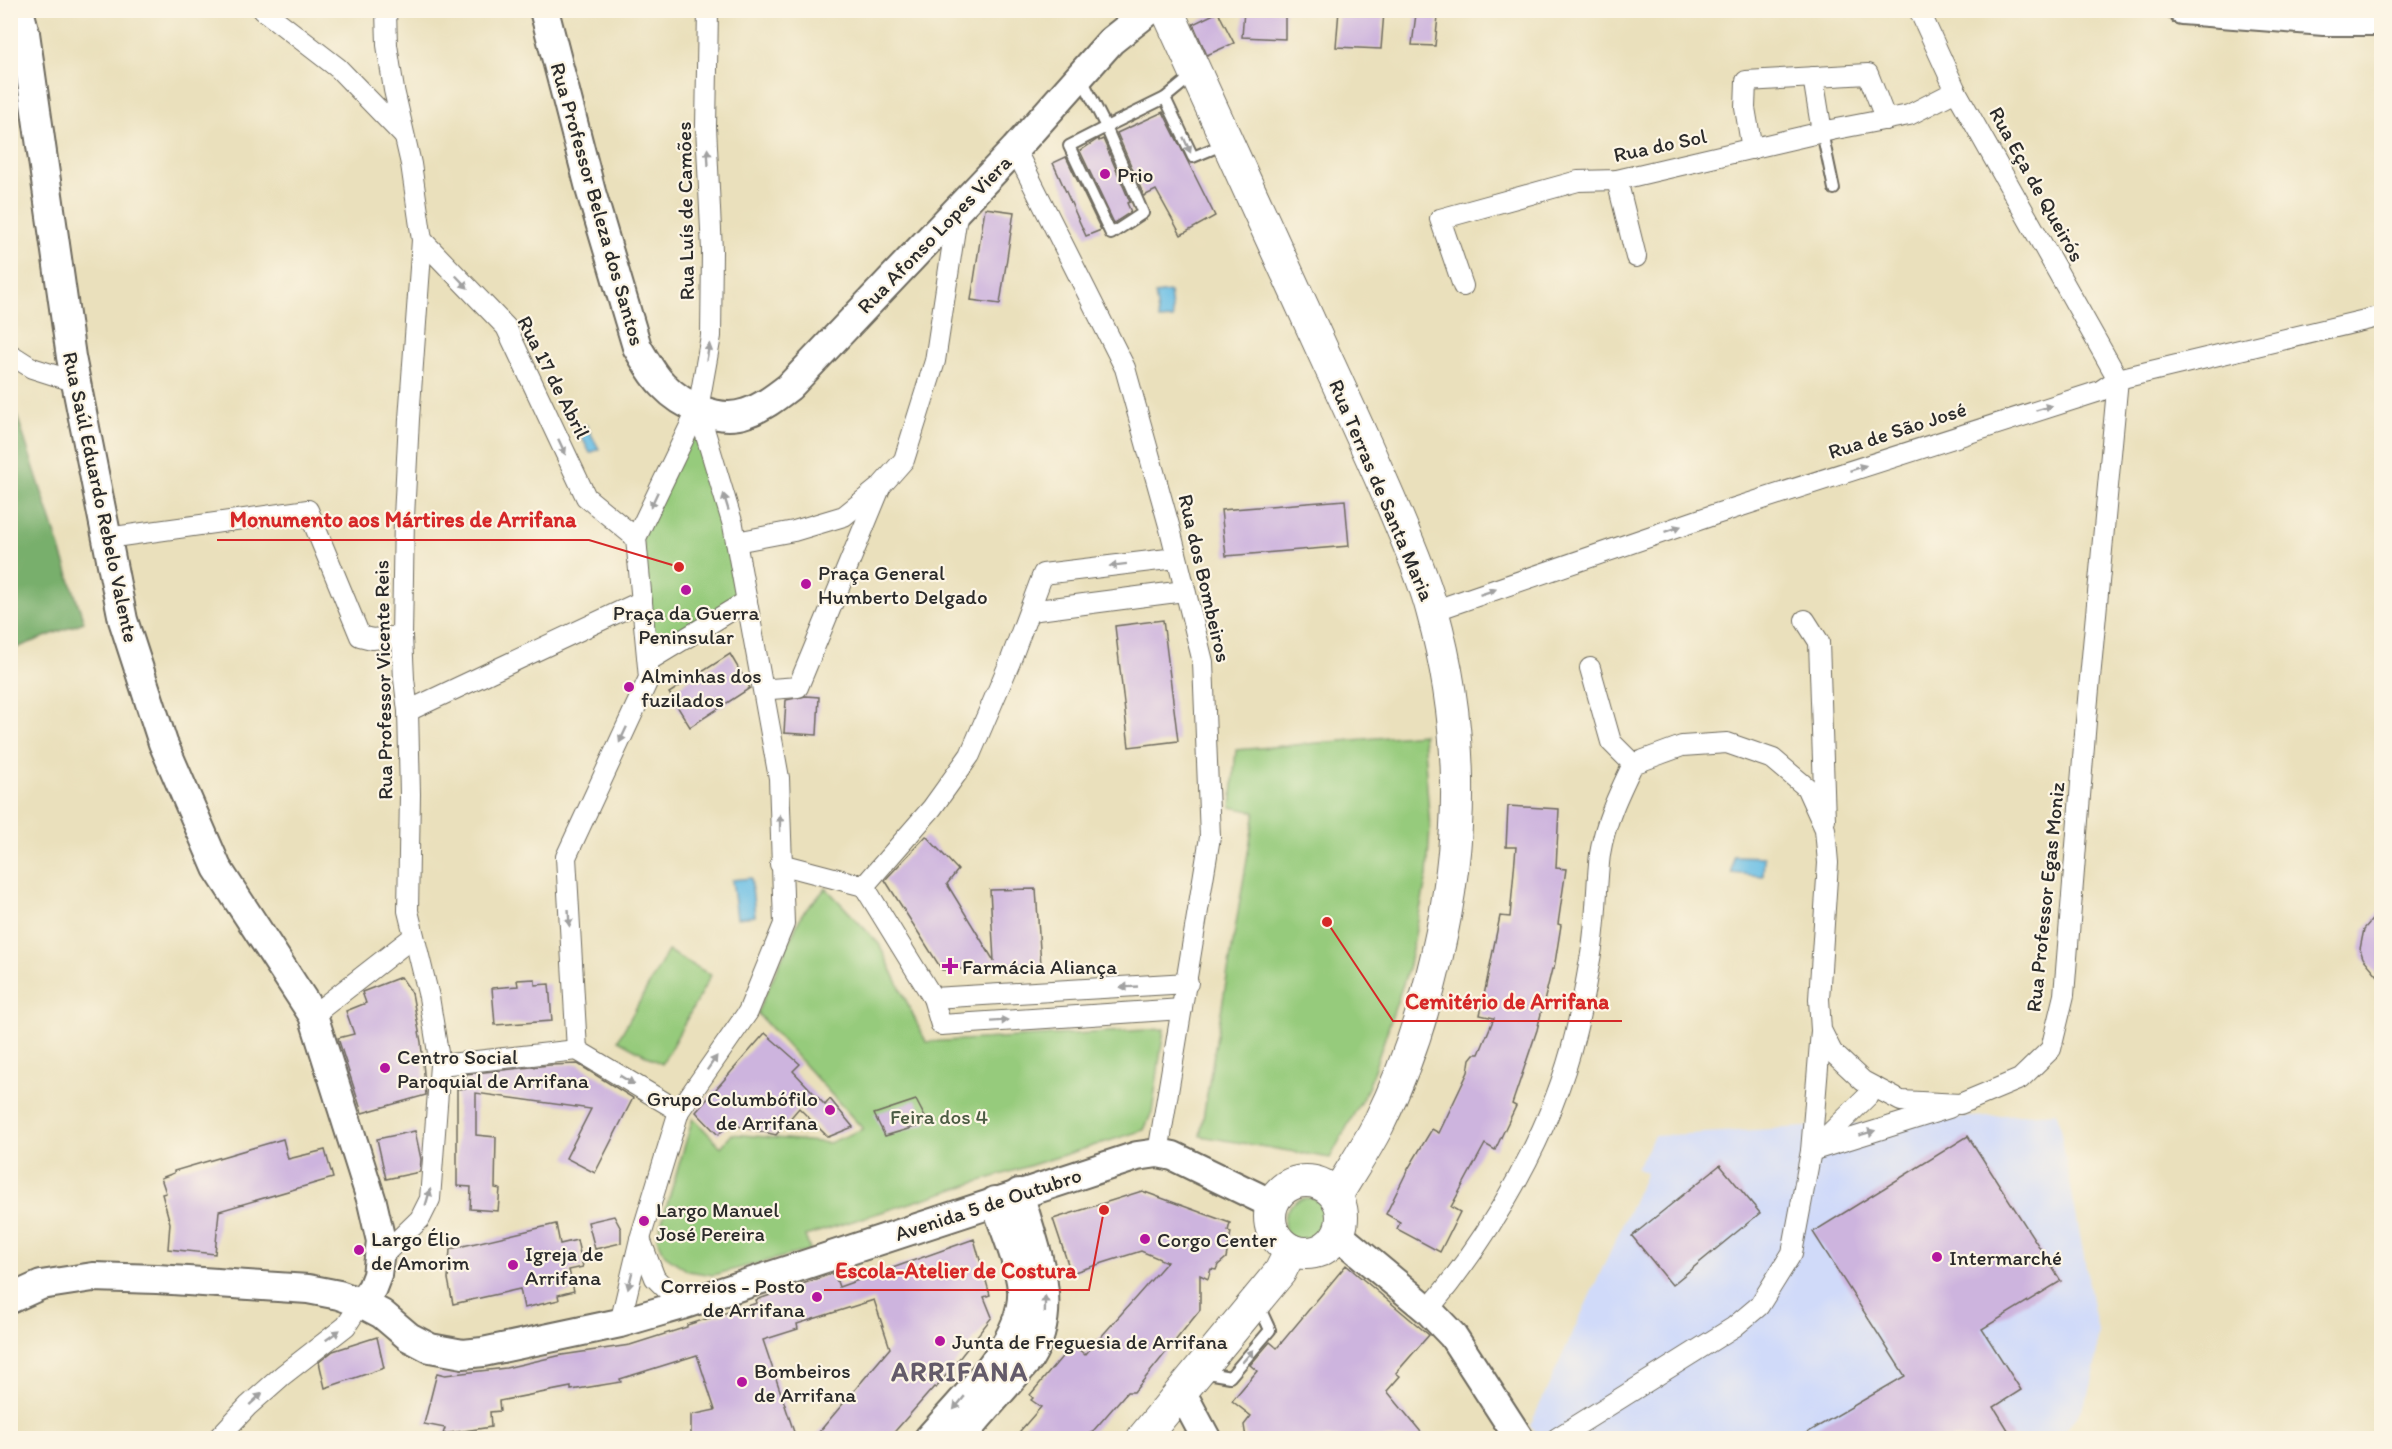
<svg xmlns="http://www.w3.org/2000/svg" width="2392" height="1449" font-family="Itim,sans-serif">
<style>
.built{fill:#d0daf9}
.green{fill:#96cb7c;stroke:#607b54;stroke-width:1.5}
.forest{fill:#78af6c;stroke:#526d4c;stroke-width:1.5}
.water{fill:#68bee5;stroke:#4a7488;stroke-width:1.5}
.building{fill:#cdb4de}
.lines{fill:none;stroke-linecap:round;stroke-linejoin:round}
.lane-casing{stroke:#6e6a5e;stroke-width:14}
.street-casing{stroke:#6e6a5e;stroke-width:22}
.secondary-casing{stroke:#6e6a5e;stroke-width:32}
.primary-casing{stroke:#6e6a5e;stroke-width:34}
.lane{stroke:#fff;stroke-width:10}
.street{stroke:#fff;stroke-width:20}
.secondary{stroke:#fff;stroke-width:28}
.primary{stroke:#fff;stroke-width:32}
.oneway{fill:#a0a0a0}
.poi-dot{fill:#b5179e;stroke:#fcf5e5;stroke-width:2}
.labels{text-anchor:middle;dominant-baseline:central;stroke-width:4.5;stroke-linejoin:round;paint-order:stroke}
.street-label{font-size:21px;fill:#2b2b2b;stroke:#fcf5e5}
.poi-label{font-size:21px;fill:#2b2b2b;stroke:#fcf5e5;text-anchor:start}
.park-label{font-size:21px;fill:#4b5b43;stroke:#fcf5e5}
.district-label{font-size:27px;font-weight:bold;letter-spacing:1.5px;fill:#645b6a;stroke:#fcf5e5}
.leader{fill:none;stroke:#d62828;stroke-width:2}
.callout-dot{fill:#d62828;stroke:#fcf5e5;stroke-width:2}
.callout-label{font-size:22px;text-anchor:middle;font-weight:bold;fill:#d62828;stroke:#fcf5e5;stroke-width:4.5;stroke-linejoin:round;paint-order:stroke}
</style>
<rect width="100%" height="100%" fill="#fcf5e5"/>
<filter id="ink" filterUnits="userSpaceOnUse"><feTurbulence type="fractalNoise" baseFrequency=".0167" numOctaves="2"/><feDisplacementMap in="SourceGraphic" scale="12" xChannelSelector="R" yChannelSelector="G"/><feConvolveMatrix kernelMatrix="1 2 1 2 8 2 1 2 1" color-interpolation-filters="sRGB"/></filter>
<filter id="wash" filterUnits="userSpaceOnUse"><feTurbulence type="fractalNoise" baseFrequency=".008" numOctaves="4" result="noise"/><feDisplacementMap in="SourceGraphic" scale="24" xChannelSelector="R" yChannelSelector="G"/><feGaussianBlur stdDeviation="1.35" result="paint"/><feColorMatrix in="noise" values="0 0 0 0 0 0 0 0 0 0 0 0 0 0 0 0 0 1.4 0 .05"/><feComposite in="paint" operator="in"/></filter>
<g filter="url(#wash)">
<rect width="100%" height="100%" fill="#eae0bc"/>
<path class="built" d="M2057,1112l41,220 -2,33 -7,30 -14,24 -17,19h-520l-8,-12 116,-253 -10,-5 18,-32z"/>
<g class="green">
<path d="M694,428l31,89 14,83 -86,53 -11,-116z"/>
<path d="M1423,734l7,94 -3,48 -19,93 -40,119 -38,70 -130,-22 55,-324 -24,-5 5,-57z"/>
<path d="M826,888l53,56 47,98 238,-13 -12,83 -8,18 -339,106 5,14 -97,25 -25,-4 -23,-16 -8,-17 36,-120 28,29 11,-13 97,9 34,-14 -106,-116 45,-99z"/>
<path d="M668,951l43,24 -49,89 -44,-24z"/>
<circle cx="1308" cy="1222" r="24"/>
</g>
<path class="forest" d="M11,397l73,225 -73,28h-1z"/>
<g class="water">
<path d="M1170,292l3,27 -14,1 -4,-26z"/>
<path d="M586,425l13,24 -9,4 -12,-23z"/>
<path d="M1733,856l31,1 -1,19 -31,-3z"/>
<path d="M751,878l4,38 -18,2 -5,-38z"/>
</g>
<g id="blocks">
<g class="building">
<path d="M1244,10h41v29l-43,-2z"/>
<path d="M1339,10l45,2 -3,37 -45,-2z"/>
<path d="M1218,12l16,31 -27,12 -14,-31z"/>
<path d="M1416,14l22,2 -3,30 -23,-1z"/>
<path d="M1163,112l52,104 -34,19 -25,-45 -12,6 -27,-63z"/>
<path d="M1098,139l1,2 4,-2 27,63 -3,1 4,9 -17,11 -34,-72z"/>
<path d="M1066,157l35,73 -15,6 -33,-73z"/>
<path d="M985,208l29,4 -14,92 -29,-4z"/>
<path d="M1345,500l4,46 -123,10 -5,-46z"/>
<path d="M1163,620l15,121 -49,6 -14,-121z"/>
<path d="M730,654l20,34 -60,39 -21,-34z"/>
<path d="M806,696l13,1 -2,38 -33,-2 2,-33z"/>
<path d="M1508,806l51,3 -3,59 10,1 -8,55 3,1 -7,44h-2l-15,61 -25,74 4,2 -21,44 -10,-6 -34,63 9,5 -20,40 -43,-23 3,-7 -14,-8 22,-45 24,-40 7,4 29,-61 2,-13 4,-5h5l15,-36 -14,-3 20,-99 10,1 6,-70h-10z"/>
<path d="M926,836l32,34 -11,14 47,77 -4,-71 46,-1 5,76 -99,5 -57,-90z"/>
<path d="M2382,908v73l-19,-23 -3,-9 4,-20z"/>
<path d="M401,977l11,16 9,49 5,53 -64,18 -24,-75 16,-4 -8,-23 20,-8 -4,-11z"/>
<path d="M535,979v6l14,-1 3,37 -57,4 -3,-37 26,-2 -1,-6z"/>
<path d="M765,1033l35,31 -7,7 32,34 5,-6 23,28 -25,10 -29,-29 -23,27 -47,-11 -11,11 -22,-23z"/>
<path d="M578,1064l55,34 -38,75 -29,-15 25,-49 -115,-16v42l20,2 -1,51 5,1 -2,22 -28,-2 1,-22 -14,-1v-97l10,-1 -1,-14 84,-9z"/>
<path d="M916,1100l12,23 -43,13 -11,-22z"/>
<path d="M415,1131l6,28 -1,13 -34,7 -9,-40z"/>
<path d="M1968,1136l93,145 -79,48 39,61 -27,17 19,31h-215l107,-62 -92,-144z"/>
<path d="M283,1139l5,20 37,-9 8,28 -114,33 -4,43 -47,-5 2,-26 -8,-29 4,-1 -5,-15 13,-5v-2z"/>
<path d="M1720,1165l40,48 -88,72 -40,-49z"/>
<path d="M1142,1191l88,32 -2,8 3,1 -5,26 -8,7 -2,5 -5,-1 -3,10 -8,-4v35l-66,82h-7l-40,46h-73l27,-31 -10,-7 2,-2 -3,-3 41,-49 2,2 2,-2 10,9 82,-93 -26,-11 -70,22 -18,-54z"/>
<path d="M614,1216l7,13v14l-26,6 -7,-27z"/>
<path d="M556,1224l4,20 17,-4 6,27 -14,3 5,21 -16,4 1,5 -35,8 -4,-19 -67,15 -5,-25 2,-30z"/>
<path d="M974,1239l16,56 -6,2 8,20 -56,71 -2,-1 -45,51h-75l76,-90 -16,-48 -77,24 1,5 -35,11 33,98h-105v-23l24,-5 -18,-55 -77,24 1,3 -50,8v-3l-72,14 1,10 -10,1 1,15 -48,7 2,-6 -21,-4 13,-51 8,2 61,-7 56,-13 68,-10 57,-18v-2l70,-22 -1,-3 78,-27 5,14z"/>
<path d="M1346,1265l83,70 -33,38 4,3 -13,15 39,47h-180l-2,-13 7,-9 -19,-15 25,-30 -7,-6 20,-23 7,6z"/>
<path d="M377,1337l7,31 -59,20 -6,-26 14,-11z"/>
</g>
</g>
</g>
<g filter="url(#ink)">
<use href="#blocks" fill-opacity="0" stroke="#6e6a5e" stroke-width="1.5"/>
<g class="lines">
<g class="lane-casing">
<g id="lane">
<path d="M1081,77l25,50 59,-29 28,-23"/>
<path d="M1165,98l28,59 34,-14"/>
<path d="M1106,127l37,86 -32,21 -42,-88z"/>
<path d="M1822,132l12,57"/>
<path d="M1202,1372l28,5 40,-47 -11,-24"/>
</g>
</g>
<g class="street-casing">
<g id="street">
<path d="M263,10l75,58 66,68"/>
<path d="M1919,10l37,81 162,288"/>
<path d="M1813,77l9,55"/>
<path d="M1015,149l110,219 45,161 33,133 7,175 -52,316"/>
<path d="M1752,149l-7,-41 1,-27 122,-7 18,46"/>
<path d="M1617,180l19,77"/>
<path d="M422,240l84,87 80,170 50,41"/>
<path d="M1463,286l-23,-67 138,-38 39,-1 214,-50 78,-15 47,-24"/>
<path d="M10,354l22,14 44,14"/>
<path d="M107,538l201,-28 52,126 12,3 30,-3"/>
<path d="M736,542l58,-11 50,-15 37,-30 23,-26 31,-99 23,-152"/>
<path d="M1030,611l154,-20"/>
<path d="M1433,611l280,-96 387,-124 18,-12 264,-63"/>
<path d="M1805,620l14,22 6,178"/>
<path d="M648,661l99,-60"/>
<path d="M1590,668l21,74 22,22"/>
<path d="M771,689l27,-2 82,-199"/>
<path d="M408,711l234,-110"/>
<path d="M780,864l84,22 69,112 8,27 241,-16"/>
<path d="M864,886l68,-78 38,-53 40,-93 33,-88 133,-16"/>
<path d="M933,998l255,-15"/>
<path d="M313,1015l100,-78"/>
<path d="M577,1050l-11,-193 83,-179 -13,-140 62,-129 13,-73 1,-85 -6,-125 2,-116"/>
<path d="M577,1050l102,61"/>
<path d="M440,1065l137,-15"/>
<path d="M1816,1147l60,-59"/>
<path d="M1811,1151l138,-43"/>
<path d="M640,1239l15,39 27,27"/>
<path d="M380,1258l40,-39 10,-20 10,-134 -11,-68 -21,-86 2,-117 -2,-83 -4,-32 -2,-43 2,-119 5,-98 13,-179 -11,-76 -17,-74 -7,-45 -1,-35"/>
<path d="M1428,1310c64,-76 124,-179 147,-275 7,-27 11,-54 16,-81 6,-33 5,-67 9,-100 5,-32 19,-61 33,-90l49,-18 45,-3 46,16 33,28 19,42 3,34 -9,136 2,31 11,22 31,29 38,20 59,3 60,-25 31,-30 13,-54 22,-274 32,-342"/>
<path d="M620,1323l20,-84 39,-128 69,-99 36,-88 -5,-146 -46,-253 -35,-116"/>
<path d="M218,1438l30,-32 35,-31 63,-49 15,-23"/>
<path d="M1557,1438l177,-111 25,-21 33,-53 19,-102 10,-120"/>
</g>
</g>
<g class="secondary-casing">
<g id="secondary">
<path d="M19,10l6,23 46,324 52,263 40,123 54,125 96,147 59,187 9,39 -4,34 -5,13 -11,15"/>
<path d="M544,10l47,182 46,155c8,13 15,27 26,38 19,20 55,38 83,28 16,-5 30,-16 43,-26l226,-238 96,-108 39,-31"/>
<path d="M2182,10l142,11h58"/>
<path d="M1338,1235l90,75 25,26 66,102"/>
<path d="M10,1299l31,-14 52,-8 64,2 151,10 31,6 22,8 21,11 27,23 21,11 33,6 20,-2 137,-29 62,-18 455,-149 21,-3 15,3 99,48"/>
<path d="M1182,1393l24,45"/>
<path d="M929,1438c32,-37 97,-97 93,-149 -3,-28 -18,-61 -27,-88"/>
<path d="M960,1438l69,-79c33,-53 5,-111 -10,-166"/>
</g>
</g>
<g class="primary-casing">
<g id="primary">
<path d="M1167,10c53,116 106,232 159,348 25,54 50,108 73,163 12,29 25,58 33,89 15,54 24,114 25,170 2,109 -30,247 -79,345 -12,24 -28,47 -42,71"/>
<circle cx="1306" cy="1217" r="36"/>
<path d="M1143,1438l137,-166 11,-22"/>
</g>
</g>
<use href="#lane" class="lane"/>
<use href="#street" class="street"/>
<use href="#secondary" class="secondary"/>
<use href="#primary" class="primary"/>
</g>
<defs><path id="oneway-solid" d="M-6-.8H1V-3.2L6.5 0L1 3.2V.8H-6Z" transform="scale(1.5)"/></defs>
<g class="oneway">
<use href="#oneway-solid" transform="translate(1187 145) rotate(65)"/>
<use href="#oneway-solid" transform="translate(708 157) rotate(-93)"/>
<use href="#oneway-solid" transform="translate(462 282) rotate(46)"/>
<use href="#oneway-solid" transform="translate(708 352) rotate(-80)"/>
<use href="#oneway-solid" transform="translate(2044 408) rotate(-17)"/>
<use href="#oneway-solid" transform="translate(562 447) rotate(65)"/>
<use href="#oneway-solid" transform="translate(1858 468) rotate(-18)"/>
<use href="#oneway-solid" transform="translate(654 500) rotate(115)"/>
<use href="#oneway-solid" transform="translate(726 502) rotate(-107)"/>
<use href="#oneway-solid" transform="translate(1673 529) rotate(-19)"/>
<use href="#oneway-solid" transform="translate(1118 565) rotate(173)"/>
<use href="#oneway-solid" transform="translate(1488 592) rotate(-19)"/>
<use href="#oneway-solid" transform="translate(623 735) rotate(115)"/>
<use href="#oneway-solid" transform="translate(780 823) rotate(-91)"/>
<use href="#oneway-solid" transform="translate(569 918) rotate(87)"/>
<use href="#oneway-solid" transform="translate(1129 987) rotate(177)"/>
<use href="#oneway-solid" transform="translate(1000 1021) rotate(-4)"/>
<use href="#oneway-solid" transform="translate(712 1063) rotate(-55)"/>
<use href="#oneway-solid" transform="translate(627 1080) rotate(31)"/>
<use href="#oneway-solid" transform="translate(1867 1133) rotate(-17)"/>
<use href="#oneway-solid" transform="translate(428 1197) rotate(-74)"/>
<use href="#oneway-solid" transform="translate(630 1281) rotate(104)"/>
<use href="#oneway-solid" transform="translate(1045 1304) rotate(-89)"/>
<use href="#oneway-solid" transform="translate(333 1335) rotate(-36)"/>
<use href="#oneway-solid" transform="translate(1248 1356) rotate(-49)"/>
<use href="#oneway-solid" transform="translate(256 1399) rotate(-42)"/>
<use href="#oneway-solid" transform="translate(959 1403) rotate(130)"/>
</g>
</g>
<g class="poi-dot">
<circle cx="1105" cy="174" r="6"/>
<circle cx="806" cy="584" r="6"/>
<circle cx="686" cy="590" r="6"/>
<circle cx="629" cy="687" r="6"/>
<path d="M947 957h6v6h6v6h-6v6h-6v-6h-6v-6h6z"/>
<circle cx="385" cy="1068" r="6"/>
<circle cx="830" cy="1110" r="6"/>
<circle cx="644" cy="1221" r="6"/>
<circle cx="1145" cy="1239" r="6"/>
<circle cx="359" cy="1250" r="6"/>
<circle cx="1937" cy="1257" r="6"/>
<circle cx="513" cy="1265" r="6"/>
<circle cx="817" cy="1297" r="6"/>
<circle cx="940" cy="1341" r="6"/>
<circle cx="742" cy="1382" r="6"/>
</g>
<g class="labels">
<g class="street-label">
<text transform="translate(1660 145) rotate(-12)">Rua do Sol</text>
<text transform="translate(2037 184) rotate(61)">Rua Eça de Queirós</text>
<text transform="translate(598 204) rotate(74)">Rua Professor Beleza dos Santos</text>
<text transform="translate(685 211) rotate(-91)">Rua Luís de Camões</text>
<text transform="translate(934 234) rotate(-46)">Rua Afonso Lopes Viera</text>
<text transform="translate(554 377) rotate(63)">Rua 17 de Abril</text>
<text transform="translate(1897 430) rotate(-18)">Rua de São José</text>
<text transform="translate(1382 490) rotate(67)">Rua Terras de Santa Maria</text>
<text transform="translate(101 497) rotate(78)">Rua Saúl Eduardo Rebelo Valente</text>
<text transform="translate(1205 578) rotate(77)">Rua dos Bombeiros</text>
<text transform="translate(383 680) rotate(-91)">Rua Professor Vicente Reis</text>
<text transform="translate(2045 897) rotate(-84)">Rua Professor Egas Moniz</text>
<text transform="translate(988 1204) rotate(-18)">Avenida 5 de Outubro</text>
</g>
<g class="poi-label">
<text x="1117" y="174">Prio</text>
<text x="818" y="572">Praça General<tspan x="818" dy="24">Humberto Delgado</tspan></text>
<text x="686" y="612" text-anchor="middle">Praça da Guerra<tspan x="686" dy="24">Peninsular</tspan></text>
<text x="641" y="675">Alminhas dos<tspan x="641" dy="24">fuzilados</tspan></text>
<text x="962" y="966">Farmácia Aliança</text>
<text x="397" y="1056">Centro Social<tspan x="397" dy="24">Paroquial de Arrifana</tspan></text>
<text x="818" y="1098" text-anchor="end">Grupo Columbófilo<tspan x="818" dy="24">de Arrifana</tspan></text>
<text x="656" y="1209">Largo Manuel<tspan x="656" dy="24">José Pereira</tspan></text>
<text x="371" y="1238">Largo Élio<tspan x="371" dy="24">de Amorim</tspan></text>
<text x="1157" y="1239">Corgo Center</text>
<text x="525" y="1253">Igreja de<tspan x="525" dy="24">Arrifana</tspan></text>
<text x="1949" y="1257">Intermarché</text>
<text x="805" y="1285" text-anchor="end">Correios - Posto<tspan x="805" dy="24">de Arrifana</tspan></text>
<text x="952" y="1341">Junta de Freguesia de Arrifana</text>
<text x="754" y="1370">Bombeiros<tspan x="754" dy="24">de Arrifana</tspan></text>
</g>
<g class="park-label">
<text x="939" y="1116">Feira dos 4</text>
</g>
<g class="district-label">
<text x="960" y="1371">ARRIFANA</text>
</g>
</g>
<path class="leader" d="M679 567L589 540H217M1327 922L1393 1021H1622M1104 1210L1089 1290H824"/>
<g class="callout-dot">
<circle cx="679" cy="567" r="6"/>
<circle cx="1327" cy="922" r="6"/>
<circle cx="1104" cy="1210" r="6"/>
</g>
<g class="callout-label">
<text x="403" y="527">Monumento aos Mártires de Arrifana</text>
<text x="1507" y="1009">Cemitério de Arrifana</text>
<text x="956" y="1278">Escola-Atelier de Costura</text>
</g>
<rect width="2392" height="1449" fill="none" stroke="#fcf5e5" stroke-width="36"/>
</svg>
